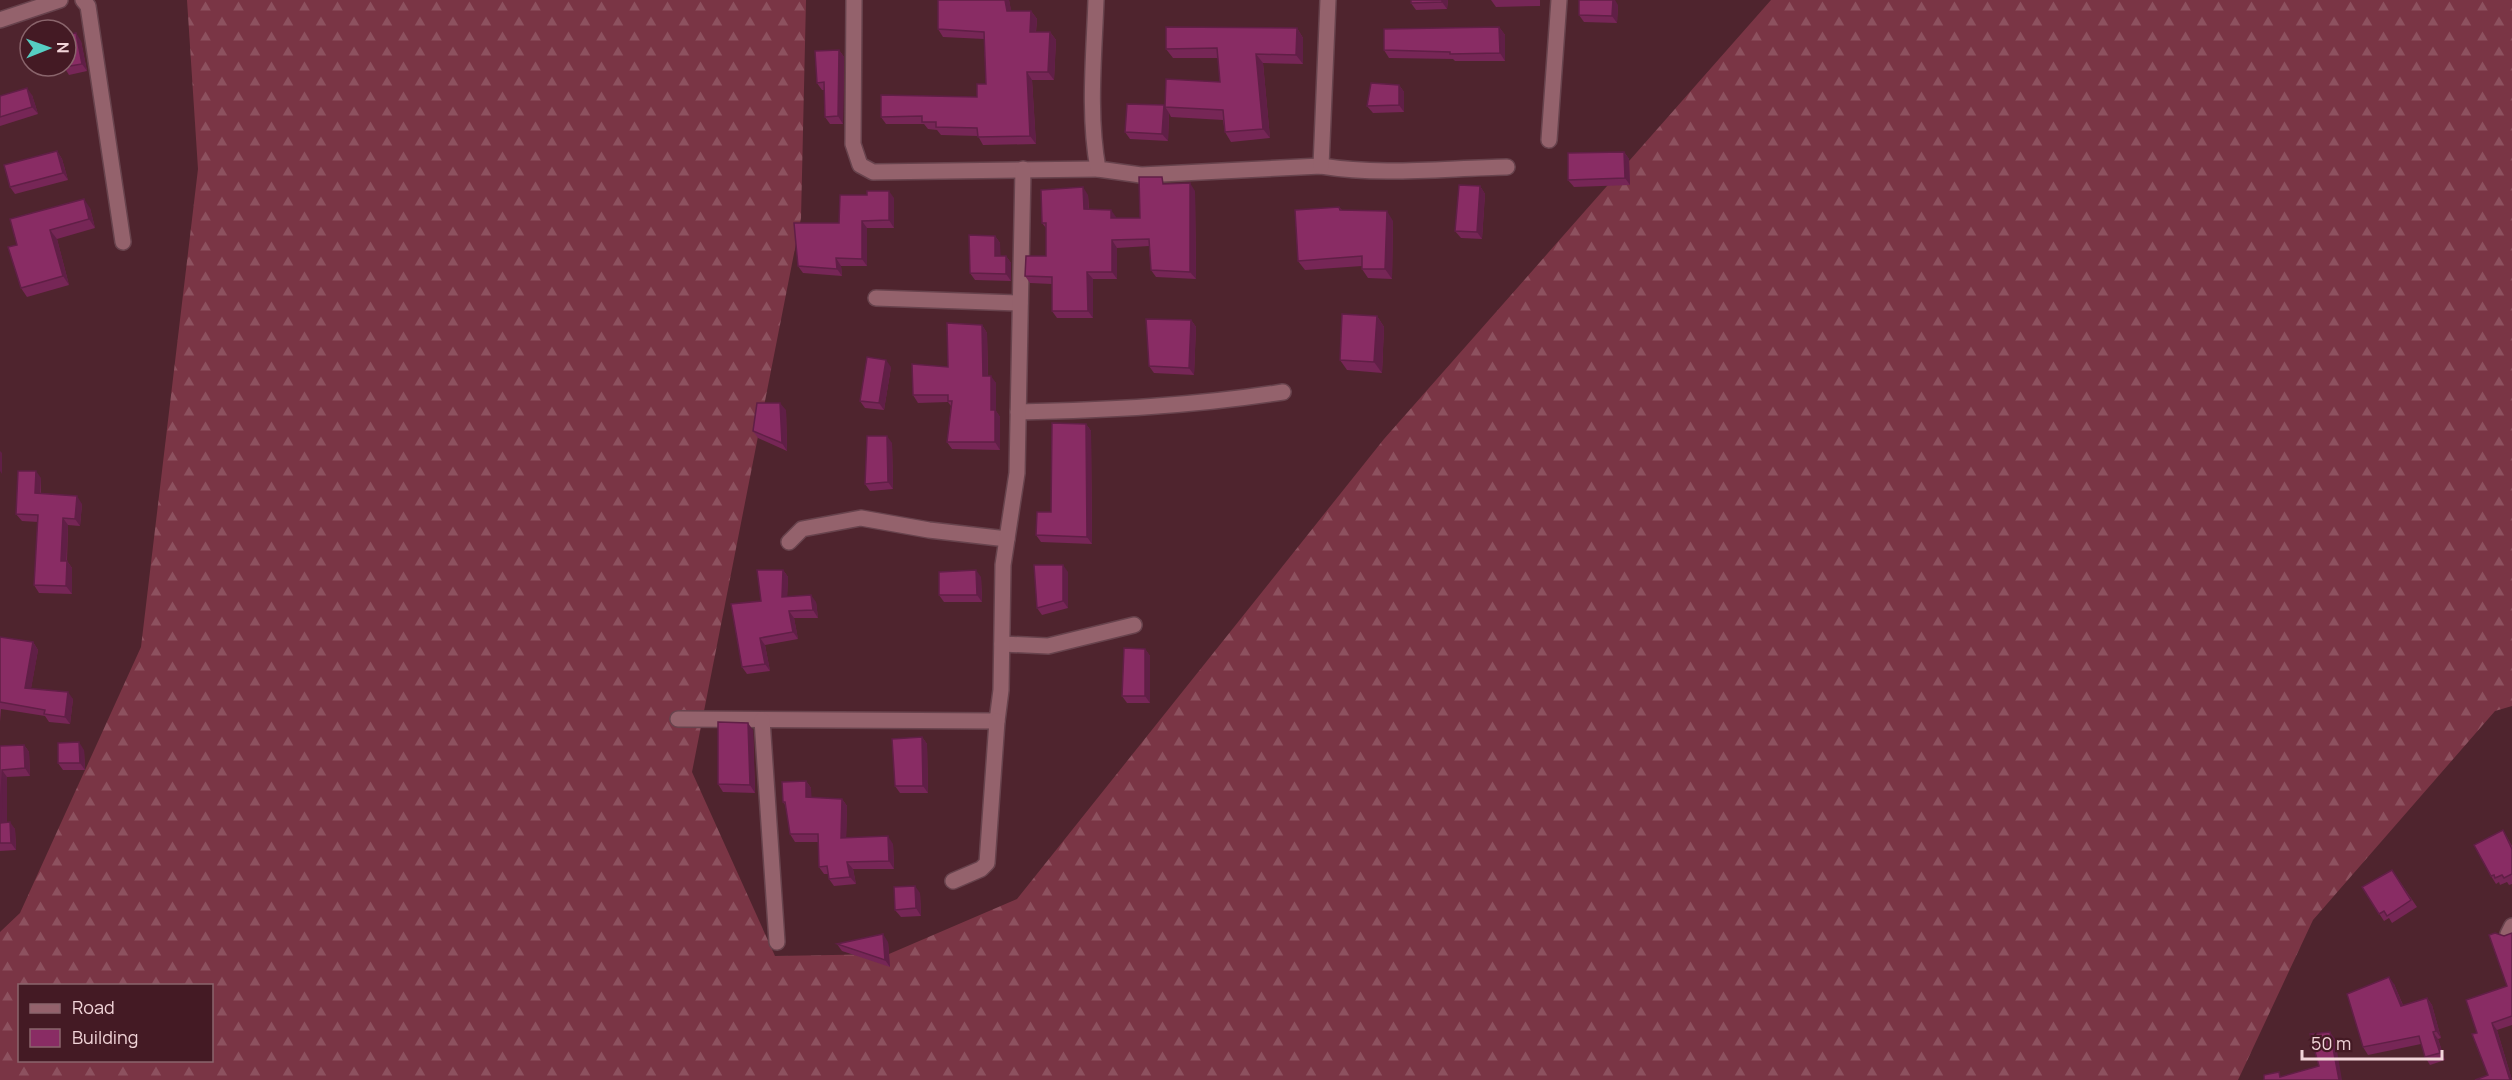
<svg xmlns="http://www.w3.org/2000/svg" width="2512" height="1080" font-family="Manrope,sans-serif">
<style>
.forest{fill:url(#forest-firs);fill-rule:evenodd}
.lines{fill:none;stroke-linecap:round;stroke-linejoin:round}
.minor-casing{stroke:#68434d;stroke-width:18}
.minor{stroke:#94626c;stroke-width:15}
.wall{fill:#762656}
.shaded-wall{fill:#601f46}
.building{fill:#892c64;stroke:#601f46;stroke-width:1.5}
</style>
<defs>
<pattern id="forest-firs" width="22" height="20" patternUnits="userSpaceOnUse" patternTransform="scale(1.5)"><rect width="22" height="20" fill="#7a3545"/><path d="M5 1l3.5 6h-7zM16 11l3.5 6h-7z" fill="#8d515f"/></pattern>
</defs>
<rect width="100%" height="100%" fill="#4f242e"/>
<path class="forest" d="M187,0h619l-5,218 -109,554 83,184 114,-2 128,-55 367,-460 387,-439h741v706l-17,5 -182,209 -75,160h-2238v-148l20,-19 121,-266 57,-478zM20,986h192v74h-192z"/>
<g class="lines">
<g class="minor-casing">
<g id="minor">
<path d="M83,0l5,6 35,236"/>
<path d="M854,0l-1,144 7,21 13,7 225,-3"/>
<path d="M1096,0c-2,56 -8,114 2,169l43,6 180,-9c61,10 125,2 186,1"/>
<path d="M0,20l60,-20"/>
<path d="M1549,140l10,-140"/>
<path d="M1321,166l7,-166"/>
<path d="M876,298l144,5"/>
<path d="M1018,412c89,-2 177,-6 265,-20"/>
<path d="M789,542l13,-13 59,-11 68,12 78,9"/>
<path d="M1002,644l46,2 86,-21"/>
<path d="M678,719l319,2 4,-31 2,-125 14,-92 6,-304"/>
<path d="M762,720l15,222"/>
<path d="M953,881l28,-12 6,-6 10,-142"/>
<path d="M2508,934l4,-8"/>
</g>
</g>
<use href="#minor" class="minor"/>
</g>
<g class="wall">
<path d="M938,0h71l2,11h20l6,8 -1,13h14l6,8 -2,40h-22l4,64 -53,1 -5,-9 -37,-1 -4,-5 -9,-1 -4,-5h-38l-5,-7 96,-20 9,-13 -2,-45 -41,-2 -5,-8z"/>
<path d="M1448,0l-1,9 -31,1 -5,-7z"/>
<path d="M1491,0h49v6l-44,1z"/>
<path d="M1618,5l-1,18 -33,-1 -5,-7z"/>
<path d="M1499,27l6,8v26h-50l-2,-2 -64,-1 -5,-8z"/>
<path d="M1297,28l6,10v26l-40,-1 7,75 -39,4 -6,-10 -2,-12 -52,-3 -2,-4 -1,28 -38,-2 -5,-7 40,-26 55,-24 -2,-24h-45l-7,-9z"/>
<path d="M81,41l6,30 -18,4 -5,-8z"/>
<path d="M839,50l5,7 -1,67h-13l-5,-7 -1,-27h-2l-5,-7z"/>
<path d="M1399,85l5,7v20l-31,1 -6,-7z"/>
<path d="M32,95l6,19 -38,12v-30z"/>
<path d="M57,151l5,8 6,21 -53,14 -5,-7z"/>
<path d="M1624,152l5,7 1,26 -56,2 -6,-7z"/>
<path d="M1167,184l28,7 1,88 -40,-2 -5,-7 -2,-24 -32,2v31h-24v39h-36l-5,-7v-27l-22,-1 -5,-7 21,-20v-28l-4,-5 46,-28 1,14 27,8v1h24z"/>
<path d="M1480,186l5,8 -3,45 -21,-1 -6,-7z"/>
<path d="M894,198v30h-27v38h-26l1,10 -39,-3 -5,-7 41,-43z"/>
<path d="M1339,207l3,3 51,11 -1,58 -24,-1 -6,-9v-3l-57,4 -7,-9z"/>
<path d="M90,208l5,20 -38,11 12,46 -42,12 -6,-9 -4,-43z"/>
<path d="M995,236l5,7v13h6l5,7v18l-36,-1 -5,-7z"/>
<path d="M1377,316l7,11 -2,46 -35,-3 -7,-10z"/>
<path d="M1191,320l5,7 -2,48 -40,-2 -5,-7z"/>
<path d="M982,325l5,8 1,43 8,7v28l4,6v33l-48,-1 -5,-7 4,-36 -3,-4 -30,1 -5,-8 35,-28z"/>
<path d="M891,367l-7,43 -19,-2 -5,-7z"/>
<path d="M786,410l1,41 -29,-13 -5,-7z"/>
<path d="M1086,424l5,7 1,113 -51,-2 -5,-7 15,-23z"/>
<path d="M892,443l1,46 -23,2 -5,-7z"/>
<path d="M41,478v15l41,11 -2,22 -12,-1 -1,36 5,7v26l-33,-1 -5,-8 4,-63 -16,-1 -6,-7z"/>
<path d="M783,570l5,7 -1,20 29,5 2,16h-24l4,21 -33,6 5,26 -23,3 -5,-7 19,-66z"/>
<path d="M1068,572v36l-26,7 -5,-7z"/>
<path d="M981,577l1,25h-38l-5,-7z"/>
<path d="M0,637l33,5 5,8 -7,38 42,11 -3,25 -21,-2 -4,-6 -44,-7 -1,13z"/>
<path d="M1145,649l5,7v47h-23l-5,-7z"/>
<path d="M753,730l2,63 -32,-1 -5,-8z"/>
<path d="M922,737l5,7 1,49h-28l-5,-7z"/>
<path d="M24,745l5,7 1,24 -23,1v45l8,7 1,21 -16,1v-105z"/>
<path d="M84,750l1,20h-22l-5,-7z"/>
<path d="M806,781l5,7v10l31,1 5,7 -1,32 47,6 1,25h-41l3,15 -22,2 -5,-7v-5h-5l-5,-7 -1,-25h-23l-5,-8 -4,-28 -3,-4z"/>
<path d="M2503,830l9,16v38l-3,1 -2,-3 -7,3 -1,-3 -3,2 -5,-8z"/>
<path d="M2392,870l25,37 -25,16 -3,-5 -5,3 -22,-34z"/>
<path d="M920,893l1,23 -20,1 -6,-7z"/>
<path d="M2512,933v92l-15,5 15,50 -24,-5 -11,-42 30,-47 -3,-50z"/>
<path d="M888,942l2,25 -48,-16 -5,-7z"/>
<path d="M2394,984l9,21 24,-7 5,7 9,33 -3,1 7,21 -15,5 -5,-8 -4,-13 -53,11 -5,-8z"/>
</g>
<g class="shaded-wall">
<path d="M1005,0h4l4,18 -6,-7z"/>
<path d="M1442,0h6l-1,9 -5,-7z"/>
<path d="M1613,0h2l3,5 -1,18 -5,-7z"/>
<path d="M1031,11l6,8 -2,20 -5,-7z"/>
<path d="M1499,27l6,8v26l-5,-8z"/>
<path d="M1297,28l6,10v26l-7,-9z"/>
<path d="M1050,32l6,8 -2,40 -6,-8z"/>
<path d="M76,33l5,8 6,30 -5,-7z"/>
<path d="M839,50l5,7 -1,67 -5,-8z"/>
<path d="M1256,54l7,9 7,75 -7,-9z"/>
<path d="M1027,72l5,8 4,64 -6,-8z"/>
<path d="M1399,85l5,7v20l-5,-7z"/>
<path d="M27,88l5,7 6,19 -6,-7z"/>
<path d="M1164,105l5,8 -1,28 -6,-7z"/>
<path d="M57,151l5,8 6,21 -5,-7z"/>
<path d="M1624,152l5,7 1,26 -5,-7z"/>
<path d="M1190,183l5,8 1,88 -6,-7z"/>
<path d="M1480,186l5,8 -3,45 -5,-7z"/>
<path d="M1083,187l5,8 1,21 -5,-7z"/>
<path d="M889,191l5,7v30l-5,-8z"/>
<path d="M84,199l6,9 5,20 -6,-9z"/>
<path d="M1111,210l5,7v9l-5,-8z"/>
<path d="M1387,211l6,10 -1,58 -7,-10z"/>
<path d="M862,221l5,7v38l-5,-7z"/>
<path d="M50,230l7,9 12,46 -6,-9z"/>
<path d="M995,236l5,7 1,20 -6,-7z"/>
<path d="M1112,240l5,8v31l-5,-7z"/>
<path d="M1006,256l5,7v18l-5,-7z"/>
<path d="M836,258l5,8 1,10 -5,-7z"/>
<path d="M1087,272l6,7v39l-5,-7z"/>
<path d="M1377,316l7,11 -2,46 -8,-11z"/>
<path d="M1191,320l5,7 -2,48 -5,-7z"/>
<path d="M982,325l5,8 1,50 -5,-7z"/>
<path d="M886,360l5,7 -7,43 -5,-7z"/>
<path d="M991,376l5,7v28l4,6v33l-5,-8 -4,-32z"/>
<path d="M780,403l6,7 1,41 -5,-8z"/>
<path d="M1086,424l5,7 1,113 -5,-7z"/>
<path d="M887,436l5,7 1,46 -5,-7z"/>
<path d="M0,451l2,2v21l-2,-3z"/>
<path d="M36,471l5,7 -1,22 -5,-7z"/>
<path d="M77,496l5,8 -2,22 -5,-7z"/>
<path d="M63,518l5,7 -2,43 -5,-7z"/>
<path d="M67,561l5,7v26l-6,-8z"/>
<path d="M1063,565l5,7v36l-5,-7z"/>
<path d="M783,570l5,7 -1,27 -5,-7z"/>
<path d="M976,570l5,7 1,25 -5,-7z"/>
<path d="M811,595l5,7 2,16 -5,-8z"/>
<path d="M789,611l5,7 4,21 -5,-7z"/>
<path d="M760,638l5,7 5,26 -5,-7z"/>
<path d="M33,642l5,8 -8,45 -5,-7z"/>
<path d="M1145,649l5,7v47l-5,-7z"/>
<path d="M68,692l5,7 -3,25 -5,-7z"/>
<path d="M748,723l5,7 2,63 -5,-8z"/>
<path d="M922,737l5,7 1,49 -5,-7z"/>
<path d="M79,742l5,8 1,20 -5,-7z"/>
<path d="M24,745l5,7 1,24 -5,-8z"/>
<path d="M2,770l5,7v53l-6,-7z"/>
<path d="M806,781l5,7 1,17 -6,-8z"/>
<path d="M842,799l5,7 -1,40 -5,-8z"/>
<path d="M10,822l5,7 1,21 -5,-7z"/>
<path d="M888,836l5,8 1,25 -5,-8z"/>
<path d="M847,862l6,7 3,15 -6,-7z"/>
<path d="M915,886l5,7 1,23 -5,-8z"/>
<path d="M883,934l5,8 2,25 -5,-7z"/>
<path d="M2389,977l5,7 12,29 -5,-7z"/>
<path d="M2427,998l5,7 9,33 -5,-7z"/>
<path d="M2492,1023l5,7 15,50h-2z"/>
<path d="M2330,1032l5,7 7,41h-3z"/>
<path d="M2433,1032l5,7 7,21 -5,-7z"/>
</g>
<g class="building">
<path d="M938,0h67l2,11h24l-1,21h20l-2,40h-21l3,64 -52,1 -1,-9 -41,-1v-5h-14v-6l-41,1v-22l96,2v-13h9l-2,-52 -46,-3z"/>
<path d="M1411,0h31v2l-31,1z"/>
<path d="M1579,0h34l-1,16 -33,-1z"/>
<path d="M1166,27l131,1 -1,27 -40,-1 7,75 -38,3 -2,-22 -58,-3 1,-28 54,3 -3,-34 -51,1z"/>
<path d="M1499,27l1,26 -50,1v-2l-66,-2v-21z"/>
<path d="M76,33l6,31 -18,3v-1h2v-31z"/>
<path d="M839,50l-1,66 -13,1 -1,-35 -7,1 -2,-32z"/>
<path d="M1371,83l28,2v20l-32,1z"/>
<path d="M27,88l5,19 -32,10v-21z"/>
<path d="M1127,104l37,1 -2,29 -37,-2z"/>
<path d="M57,151l6,22 -53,14 -6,-22z"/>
<path d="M1624,152l1,26 -57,2v-27z"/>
<path d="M1139,177h23l1,7 27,-1v89l-39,-2 -2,-31 -37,1v32h-25l1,39h-36v-34l-27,-1 1,-20h20v-33h-4l-1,-33 42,-3 1,22 27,1v8h29z"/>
<path d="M1459,185l21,1 -3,46 -22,-1z"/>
<path d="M867,191h22v29l-27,1v38l-26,-1 1,11 -39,-3 -4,-43h45l1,-28h27z"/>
<path d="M84,199l5,20 -39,11 13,46 -42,12 -13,-41 9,-2 -7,-26z"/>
<path d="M1339,207l1,3 47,1 -2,58h-23v-13l-64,5 -3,-51z"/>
<path d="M969,235l26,1v20h11v18l-36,-1z"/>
<path d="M1342,314l35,2 -3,46 -34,-2z"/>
<path d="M1146,319l45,1 -2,48 -40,-2z"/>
<path d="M947,323l35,2 1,51h8v34h4v32h-48l5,-41h-4v-6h-35l-1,-31 36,3z"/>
<path d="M867,357l19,3 -7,43 -19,-2z"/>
<path d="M757,403h23l2,40 -29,-12z"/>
<path d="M1052,423l34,1 1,113 -51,-2 1,-23h14z"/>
<path d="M867,436h20l1,46 -23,2z"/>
<path d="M18,471h18l-1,22 42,3 -2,23 -12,-1 -2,43h6l-1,25 -32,-1 4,-70 -22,-1z"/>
<path d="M1034,565h29v36l-26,7z"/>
<path d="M757,570h26l-1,27 29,-2 2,15 -24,1 4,21 -33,6 5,26 -23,3 -11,-63 30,-3z"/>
<path d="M976,570l1,25h-38v-23z"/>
<path d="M0,637l33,5 -8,46 43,4 -3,25 -21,-3 1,-4 -45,-8z"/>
<path d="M1124,648l21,1v47h-23z"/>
<path d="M718,722l30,1 2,62 -32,-1z"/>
<path d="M922,737l1,49h-28l-3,-47z"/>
<path d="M79,742l1,21h-22v-20z"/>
<path d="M24,745l1,23 -23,2 -1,53 9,-1 1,21h-11v-97z"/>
<path d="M806,781v16l36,2 -1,39 47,-2 1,25 -42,1 3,15 -21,2 -2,-13 -8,1 -1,-33h-28l-5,-32h-2l-1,-20z"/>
<path d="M2503,830l9,19v25l-8,4 -2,-3 -7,3 -1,-3 -3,1 -17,-31z"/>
<path d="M2392,870l19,30 -24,16 -3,-5 -5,3 -17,-27z"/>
<path d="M915,886l1,22 -21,2 -1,-23z"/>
<path d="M2495,933l9,3 8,-3v83l-20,7 18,57h-35l13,-5 -16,-41 5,-1 -11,-33 41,-14 -18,-51z"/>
<path d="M883,934l2,26 -48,-16z"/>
<path d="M2389,977l12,29 26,-8 9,33 -3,1 7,21 -15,4 -6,-21 -56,11 -16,-53z"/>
<path d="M2330,1032l9,48h-75v-5l15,-3 1,5 39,-11 -9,-32z"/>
</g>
<rect x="18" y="984" width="195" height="78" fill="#441a24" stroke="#8a656c" stroke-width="1.5"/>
<rect x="30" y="1004" width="30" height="9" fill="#94626c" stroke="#8a656c" stroke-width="1.5"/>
<text x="72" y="1014" font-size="18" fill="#f2d5d9">Road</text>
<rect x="30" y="1029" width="30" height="18" fill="#892c64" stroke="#8a656c" stroke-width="1.5"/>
<text x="72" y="1044" font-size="18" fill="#f2d5d9">Building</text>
<g transform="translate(48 48) rotate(89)"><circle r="28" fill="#441a24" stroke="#8a656c" stroke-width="1.5"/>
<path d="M0-4.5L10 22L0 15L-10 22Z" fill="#56cec3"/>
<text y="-9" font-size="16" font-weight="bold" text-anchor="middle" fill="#f2d5d9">N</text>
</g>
<path d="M2302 1050v9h140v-9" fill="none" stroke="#f2d5d9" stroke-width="3"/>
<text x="2311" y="1050" font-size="18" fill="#f2d5d9" stroke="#441a24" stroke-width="4.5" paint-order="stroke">50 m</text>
</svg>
